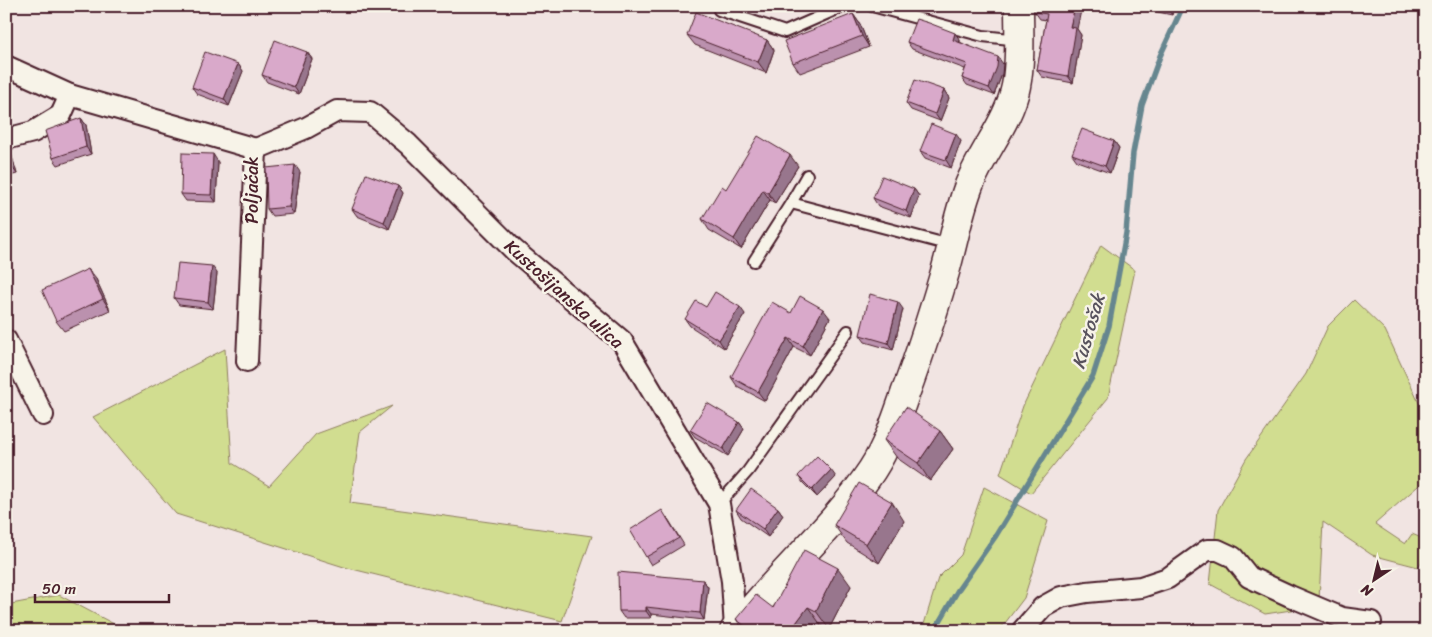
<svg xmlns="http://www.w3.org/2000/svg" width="1432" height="637" font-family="Sriracha,sans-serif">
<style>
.green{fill:#d1dd90;stroke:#8e7e5e}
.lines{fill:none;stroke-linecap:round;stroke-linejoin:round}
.stream{stroke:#66868f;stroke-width:5.5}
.lane-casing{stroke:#4a1f2b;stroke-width:14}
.street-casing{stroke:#4a1f2b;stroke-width:24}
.secondary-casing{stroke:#4a1f2b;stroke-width:31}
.lane{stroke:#f7f3e8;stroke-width:10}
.street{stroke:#f7f3e8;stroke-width:20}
.secondary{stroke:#f7f3e8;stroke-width:28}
.wall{fill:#bb91ae;stroke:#4a1f2b}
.shaded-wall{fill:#98768d;stroke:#4a1f2b}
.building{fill:#d9a9ca;stroke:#4a1f2b}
.labels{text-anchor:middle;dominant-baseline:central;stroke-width:5;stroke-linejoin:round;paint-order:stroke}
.street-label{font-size:18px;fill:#4a1f2b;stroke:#f7f3e8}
.water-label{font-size:19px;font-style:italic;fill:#58525d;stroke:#f7f3e8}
</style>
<rect width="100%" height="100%" fill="#f1e4e2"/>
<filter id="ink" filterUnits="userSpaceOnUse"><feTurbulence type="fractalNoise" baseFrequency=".02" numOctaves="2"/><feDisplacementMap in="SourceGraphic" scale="10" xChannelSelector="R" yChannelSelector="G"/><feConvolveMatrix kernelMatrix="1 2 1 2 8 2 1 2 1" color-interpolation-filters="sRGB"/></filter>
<g filter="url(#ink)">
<g class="green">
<path d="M1101,245l34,25 -27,128 -77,95 -31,-19 23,-68z"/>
<path d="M1354,300l31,30 41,88v61l-51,45 30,20 7,-10 14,6v14l-8,13 -46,-12 -49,-33 -4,78 -21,9 -33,5 -55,-30 8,-74 28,-51 60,-85 22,-48z"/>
<path d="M225,349l7,114 37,23 47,-52 76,-28 -32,26 -10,71 242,33 -30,85 -218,-54 -168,-53 -83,-97z"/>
<path d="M984,487l64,34 -24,77 -25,33h-77l16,-53 23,-23z"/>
<path d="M59,595l68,36h-121v-26z"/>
</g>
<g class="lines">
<path class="stream" d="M934,631l24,-41 37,-53 98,-161 16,-50 17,-93 7,-80 9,-48 18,-49 23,-50"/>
<g class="lane-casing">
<g id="lane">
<path d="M872,6l111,30 36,4"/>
<path d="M719,10l66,22 59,-26"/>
<path d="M791,203l16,-28"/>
<path d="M754,261l37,-58 159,42"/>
<path d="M719,504l29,-33 100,-140"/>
</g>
</g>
<g class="street-casing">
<g id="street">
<path d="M6,66l64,29"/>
<path d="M6,139l27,-7 28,-17 9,-20 186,54"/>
<path d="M256,149l50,-21 31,-17 33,1 38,32 106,106 108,91 97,163 13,77 3,48"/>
<path d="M6,340l37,75"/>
<path d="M247,361l9,-212"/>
<path d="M1022,631l21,-24 18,-10 26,-5 54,-5 27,-9 39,-28h11l15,7 16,20 41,19 52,22 29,4"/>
</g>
</g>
<g class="secondary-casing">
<path id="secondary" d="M734,631c43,-56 99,-102 138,-161 15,-23 24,-50 33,-76 15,-40 28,-81 40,-122 8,-28 13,-57 23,-84 13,-35 41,-66 48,-102 5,-26 3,-54 3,-80"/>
</g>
<use href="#lane" class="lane"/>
<use href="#street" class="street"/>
<use href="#secondary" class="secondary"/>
</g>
<g class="wall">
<path d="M1036,6l41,23 4,6 -8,48 -31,-6 -5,-7 9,-50 -6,-1 -5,-7z"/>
<path d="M1142,6h31l-1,9 -28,-6z"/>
<path d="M853,14l7,10 9,23 -69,26 -7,-10z"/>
<path d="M687,35l80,5 7,10 -8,23 -71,-28z"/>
<path d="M960,40v2l43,22 -1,10 -8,21 -27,-10 -5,-7 3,-9 -53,-20 -5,-7z"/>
<path d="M307,52l5,7 -13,35 -32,-12 -5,-7z"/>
<path d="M238,64l5,7 -14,35 -32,-12 -5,-7z"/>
<path d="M944,90l5,8 -9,23 -29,-11 -5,-7z"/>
<path d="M81,118l5,7 5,29 -33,11 -5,-7z"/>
<path d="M961,141l-10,27 -26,-10 -5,-7z"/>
<path d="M1114,141l5,7 -9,25 -33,-12 -5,-7z"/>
<path d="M6,145l4,5 7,24 -11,3z"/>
<path d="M218,162l-2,40 -30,-1 -5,-7z"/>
<path d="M798,166l-23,37 -5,-3 -29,49 -32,-19 -7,-11 24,-30z"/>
<path d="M300,172l-6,42 -22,2 -5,-7z"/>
<path d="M398,186l5,7 -14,36 -32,-13 -5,-7z"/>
<path d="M914,189l5,7 -8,22 -33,-12 -5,-8z"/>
<path d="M217,273l-4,36 -34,-4 -5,-7z"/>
<path d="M96,279l14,31 -46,21 -8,-10z"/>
<path d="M903,309l-10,41 -28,-8 -5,-7z"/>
<path d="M791,313l39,5 -20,37 -16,-8 -29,54 -28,-15 -6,-9z"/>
<path d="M745,314l-21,34 -34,-22 -5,-7z"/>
<path d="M739,422l5,7 -16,27 -33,-19 -5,-7z"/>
<path d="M940,431l13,18 -23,32 -33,-23 -13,-18z"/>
<path d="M798,476l38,1 -19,20 -14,-14z"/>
<path d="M778,508l5,7 -15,22 -27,-19 -5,-8z"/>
<path d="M667,517l17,28 -33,20 -5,-8z"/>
<path d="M904,521l-25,42 -32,-20 -13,-18z"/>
<path d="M703,580l5,7 -4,33 -53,-6v4h-27l-5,-7z"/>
<path d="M851,586l-22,43 -8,-4 -5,6h-72l-8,-12z"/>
</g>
<g class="shaded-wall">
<path d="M1075,6h7l-5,23 4,6 -8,48 -5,-7 2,-49z"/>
<path d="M1167,6h6l-1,9 -5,-7z"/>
<path d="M853,14l7,10 9,23 -7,-11z"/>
<path d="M955,33l5,7 -2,7 -5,-7z"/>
<path d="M767,40l7,10 -8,23 -8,-11z"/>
<path d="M307,52l5,7 -13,35 -5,-7z"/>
<path d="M998,57l5,7 -1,10 -8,21 -5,-7z"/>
<path d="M238,64l5,7 -14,35 -5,-7z"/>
<path d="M944,90l5,8 -9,23 -5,-7z"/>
<path d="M81,118l5,7 5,29 -5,-7z"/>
<path d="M956,134l5,7 -10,27 -5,-8z"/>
<path d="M1114,141l5,7 -9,25 -5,-7z"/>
<path d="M6,145l4,5 7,24 -5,-7z"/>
<path d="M213,154l5,8 -2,40 -5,-7z"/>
<path d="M790,155l8,11 -23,37 -7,-10z"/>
<path d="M295,165l5,7 -6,42 -5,-7z"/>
<path d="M398,186l5,7 -14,36 -5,-7z"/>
<path d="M914,189l5,7 -8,22 -5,-7z"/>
<path d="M763,190l7,10 -29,49 -7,-10z"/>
<path d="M212,266l5,7 -4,36 -5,-7z"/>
<path d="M88,269l8,10 14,31 -7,-11z"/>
<path d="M898,302l5,7 -10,41 -5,-7z"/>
<path d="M740,307l5,7 -21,34 -5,-8z"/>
<path d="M823,309l7,9 -20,37 -7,-9z"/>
<path d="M788,338l6,9 -29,54 -7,-9z"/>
<path d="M739,422l5,7 -16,27 -5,-7z"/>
<path d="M940,431l13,18 -23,32 -12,-18z"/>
<path d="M831,470l5,7 -19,20 -5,-7z"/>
<path d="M892,502l12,19 -25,42 -13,-19z"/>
<path d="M778,508l5,7 -15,22 -5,-8z"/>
<path d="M838,568l13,18 -22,43 -13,-18z"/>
<path d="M703,580l5,7 -4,33 -4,-7z"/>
<path d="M646,607l5,7v4l-5,-7z"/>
<path d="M808,607l13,18 -5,6h-26z"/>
</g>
<g class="building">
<path d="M1036,6h39l-5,21 6,1 -8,48 -31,-6 10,-56 -12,-2z"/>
<path d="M696,12l71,28 -9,22 -71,-27z"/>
<path d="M853,14l9,22 -69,27 -9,-22z"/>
<path d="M916,19l13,4 26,10 -2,7 45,17 -1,10 -8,21 -27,-10 5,-14 -60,-22z"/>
<path d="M275,40l32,12 -13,35 -32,-12z"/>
<path d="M205,52l33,12 -14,35 -32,-12z"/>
<path d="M915,80l29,10 -9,24 -29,-11z"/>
<path d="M81,118l5,29 -33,11 -8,-27z"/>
<path d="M931,124l25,10 -10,26 -26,-9z"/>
<path d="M1082,129l32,12 -9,25 -33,-12z"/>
<path d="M758,136l32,19 -22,38 -5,-3 -29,49 -32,-20 20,-33 4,3z"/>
<path d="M6,147l6,20 -6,1z"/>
<path d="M182,153l31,1 -2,41 -30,-1z"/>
<path d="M295,165l-6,42 -22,2 -1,-41z"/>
<path d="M366,174l32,12 -14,36 -32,-13z"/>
<path d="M882,176l32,13 -8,22 -33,-13z"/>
<path d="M178,263l34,3 -4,36 -34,-4z"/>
<path d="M88,269l15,30 -47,22 -14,-31z"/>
<path d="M715,292l25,15 -21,33 -34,-21 11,-18 10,6z"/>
<path d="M870,294l28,8 -10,41 -28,-8z"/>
<path d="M800,296l23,13 -20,37 -15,-8 -30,54 -27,-15 41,-75 19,11z"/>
<path d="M707,403l32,19 -16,27 -33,-19z"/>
<path d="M906,407l34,24 -22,32 -34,-23z"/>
<path d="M817,456l14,14 -19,20 -14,-14z"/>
<path d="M859,483l33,19 -26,42 -32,-19z"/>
<path d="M751,489l27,19 -15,21 -27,-19z"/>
<path d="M662,510l17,28 -33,19 -16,-27z"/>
<path d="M804,550l34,18 -22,43 -8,-4 -18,24h-39l-15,-12 20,-24 17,13z"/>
<path d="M618,572l85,8 -3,33 -54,-6v4h-27z"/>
</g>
</g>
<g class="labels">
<g class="street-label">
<text transform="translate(252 190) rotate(-90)">Poljačak</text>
<text transform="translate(564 294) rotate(42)">Kustošijanska ulica</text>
</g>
<g class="water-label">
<text transform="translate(1088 331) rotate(-74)">Kustošak</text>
</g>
</g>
<rect width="1432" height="637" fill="none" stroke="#f7f3e8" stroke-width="25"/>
<rect x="12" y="12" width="1407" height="612" fill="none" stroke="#4a1f2b" stroke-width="2" filter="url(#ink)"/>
<g transform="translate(1374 580) rotate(215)" stroke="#f7f3e8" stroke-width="4" paint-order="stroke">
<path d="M0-4L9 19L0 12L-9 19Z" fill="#4a1f2b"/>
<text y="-8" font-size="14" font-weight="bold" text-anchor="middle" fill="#4a1f2b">N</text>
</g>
<path d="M35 594v8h134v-8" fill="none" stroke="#4a1f2b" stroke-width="2.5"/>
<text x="42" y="594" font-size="15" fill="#4a1f2b" stroke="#f7f3e8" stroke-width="4" paint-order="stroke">50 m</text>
</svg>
